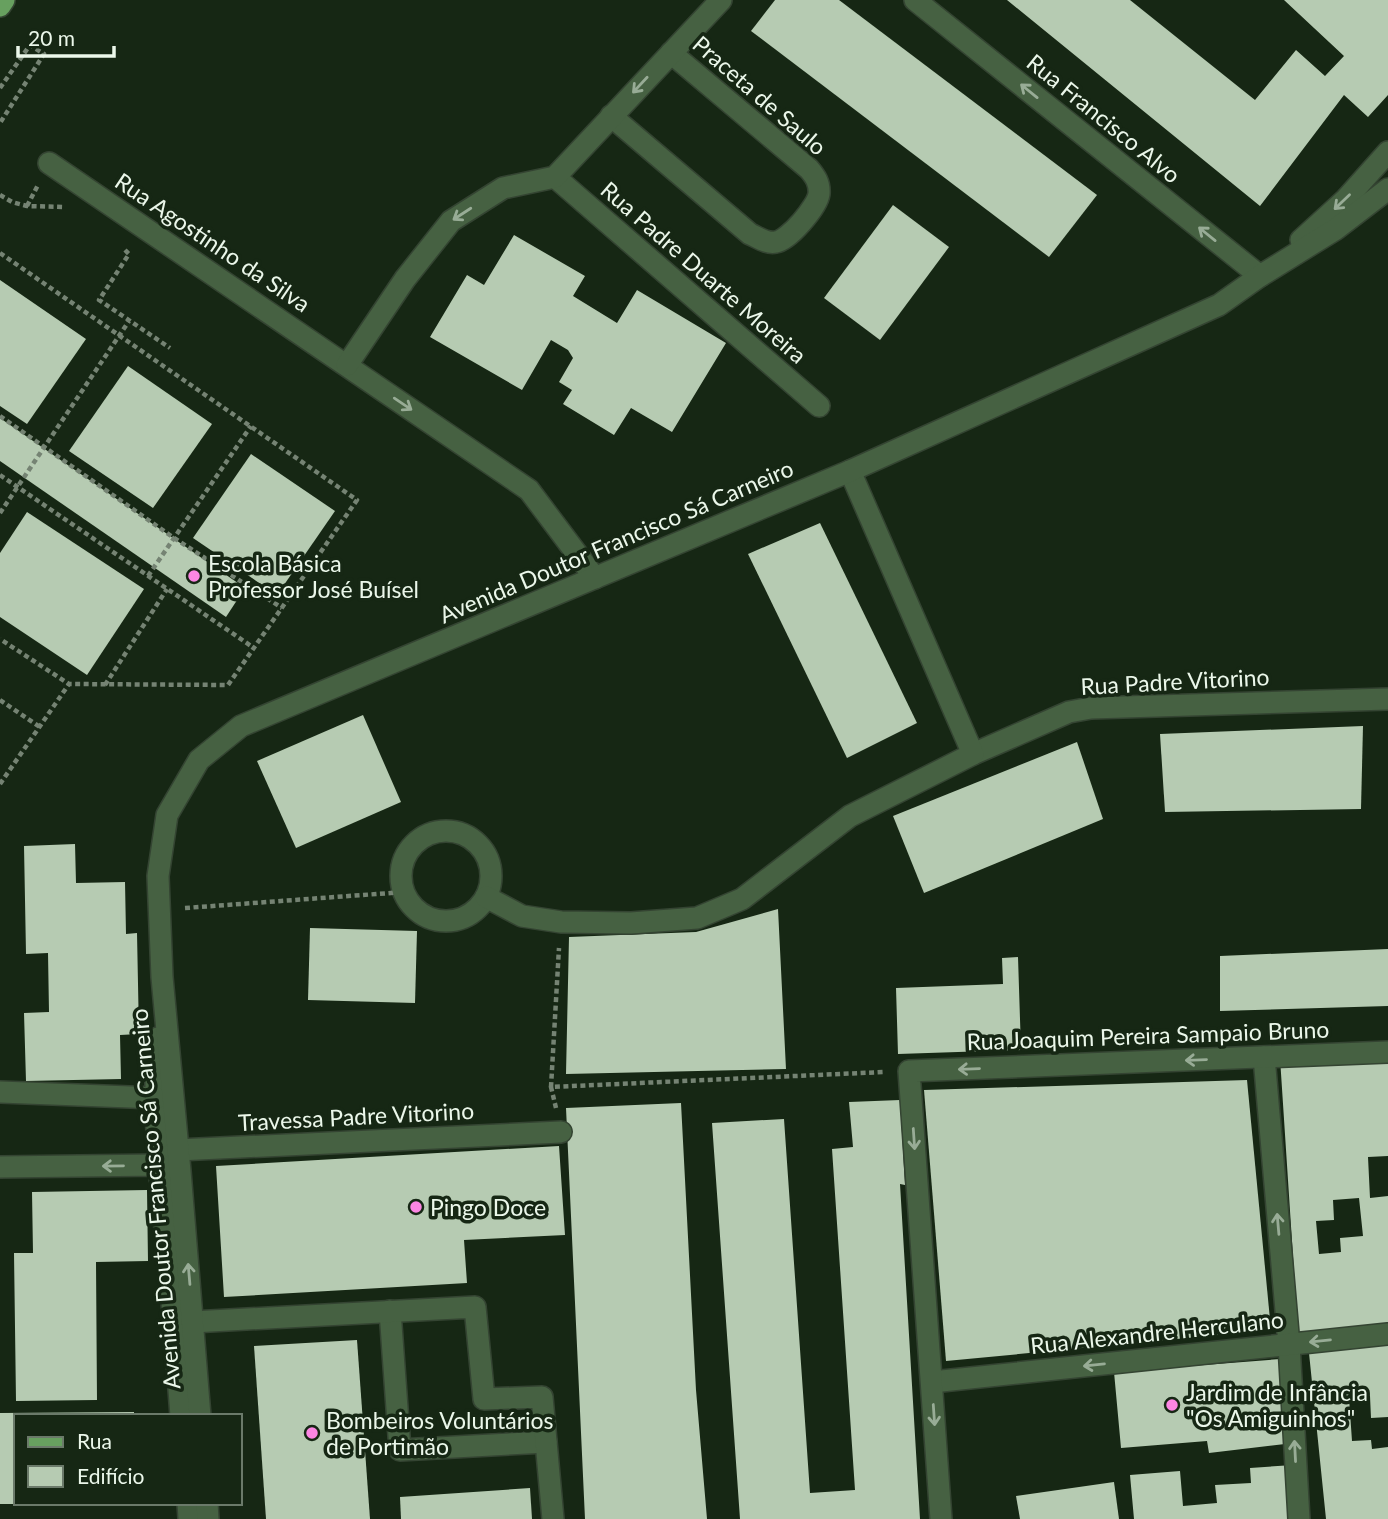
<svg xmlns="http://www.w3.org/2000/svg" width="1388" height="1519" font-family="Lato,sans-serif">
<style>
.building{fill:#b6cbb2;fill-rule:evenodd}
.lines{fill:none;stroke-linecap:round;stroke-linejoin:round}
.minor-casing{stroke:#344432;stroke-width:24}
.major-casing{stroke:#344432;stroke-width:24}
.path{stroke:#758373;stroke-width:4.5;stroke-dasharray:5 3.5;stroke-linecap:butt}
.minor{stroke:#466142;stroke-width:21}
.major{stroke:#67a05f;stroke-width:21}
.oneway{stroke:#98ac96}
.poi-dot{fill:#fc86e3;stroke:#162714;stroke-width:2.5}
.labels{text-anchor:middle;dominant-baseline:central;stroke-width:7;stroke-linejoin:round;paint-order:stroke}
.street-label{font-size:23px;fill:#ebf7ea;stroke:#162714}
.poi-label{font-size:23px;fill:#ebf7ea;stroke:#162714;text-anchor:start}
</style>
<rect width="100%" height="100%" fill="#162714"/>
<g class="building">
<path d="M775,0h64l258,195 -48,62 -298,-226z"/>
<path d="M1007,0h123l125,100 41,-50 29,26 19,-20 -60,-56h104v95l-20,22 -24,-22 -84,111z"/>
<path d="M893,205l56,42 -69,93 -56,-42z"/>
<path d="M514,235l71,41 -12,20 44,27 20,-33 89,53 -54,89 -41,-24 -17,27 -51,-31 9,-14 -13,-8 14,-24 -5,-8 -17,-10 -29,50 -92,-53 37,-62 17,10z"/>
<path d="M0,280l86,59 -59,85 -27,-18z"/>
<path d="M128,366l84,58 -59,84 -84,-57z"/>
<path d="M0,418l245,170 -19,29 -226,-156z"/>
<path d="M251,454l84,57 -58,84 -84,-57z"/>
<path d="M27,512l117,77 -57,86 -87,-58v-64z"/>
<path d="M820,523l97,200 -70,35 -99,-204z"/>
<path d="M363,715l38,87 -105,46 -39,-87z"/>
<path d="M1363,726l-2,83 -196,3 -5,-78z"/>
<path d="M1077,742l26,77 -179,74 -31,-77z"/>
<path d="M75,844l1,39 49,-1 1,52 11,-1 2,101 -19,1 1,44 -95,2 -2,-68 25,-1 -1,-59 -22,1 -2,-108z"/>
<path d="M778,909l8,160 -220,5 3,-137 127,-5z"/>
<path d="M310,928l107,3 -2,72 -107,-3z"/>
<path d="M1388,949v57l-168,5v-55z"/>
<path d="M1018,957l3,93 -123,4 -2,-66 107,-4 -1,-26z"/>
<path d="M1388,1054v102l-20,1 2,41 18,-2v128l-90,9 -18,-275zM1359,1198l4,38 -23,2 1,14 -22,2 -3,-33 18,-1 -1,-20z"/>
<path d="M1247,1080l24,250 -325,31 -22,-271z"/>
<path d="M900,1100l5,85 -5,-1 20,335h-180l-28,-396 72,-4 26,374 45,-3 -23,-341 21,-2 -4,-45z"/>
<path d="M681,1103l15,287 11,129h-122l-19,-411z"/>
<path d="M559,1146l6,89 -101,5 3,43 -243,14 -8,-131z"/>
<path d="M147,1190l1,71 -52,1 1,138 -81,1 -2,-148h19l-1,-61z"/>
<path d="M357,1340l13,179h-104l-12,-173z"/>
<path d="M1388,1345v72l-17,1 -1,-22 -21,2 3,43 19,-1 1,9 16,-2v72h-62l-17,-166z"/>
<path d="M1280,1359l5,85 -76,9 -2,-12 -86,7 -7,-76z"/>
<path d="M134,1412v4h-118v88h-16v-91z"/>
<path d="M1293,1465l4,54h-163l-4,-44 50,-4 3,35 34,-3 -2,-18 36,-2 -1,-15z"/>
<path d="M1114,1482l5,37h-99l-4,-23z"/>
<path d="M530,1488l2,31h-131l-1,-22z"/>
</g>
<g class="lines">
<g class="minor-casing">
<g id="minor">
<path d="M915,0l345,276"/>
<path d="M611,116l139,118c9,4 17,10 26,8 13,-2 41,-35 43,-48 1,-11 -4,-18 -10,-25l-138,-116"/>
<path d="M49,163l480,327 66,88"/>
<path d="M555,177l264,229"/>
<path d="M1301,240l45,-41 42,-47"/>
<path d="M347,365l58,-86 46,-58 52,-33 52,-11 166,-177"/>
<path d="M973,754l96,-42 22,-4 297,-9"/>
<circle cx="446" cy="876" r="45"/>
<path d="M486,897l36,19 39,6 70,1 66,-5 45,-19 108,-83 123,-62 -123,-283"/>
<path d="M158,1038c-6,73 2,146 10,218 5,53 9,107 13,160"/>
<path d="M1264,1057l25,288 10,174"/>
<path d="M0,1092l156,6"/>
<path d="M169,1157l9,-7 383,-18"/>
<path d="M0,1167l158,-2 13,4"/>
<path d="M390,1311l10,139 146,-8"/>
<path d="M192,1322l283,-15 9,92 58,-2 11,122"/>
<path d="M932,1382l456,-48"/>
<path d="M200,1416l-20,-245 -18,-194 -4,-101 9,-61 32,-55 42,-34 609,-255 369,-166 41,-29 76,-47 52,-40"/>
<path d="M188,1503l1,16"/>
<path d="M207,1503l1,16"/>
<path d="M941,1519l-32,-448 479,-19"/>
</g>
</g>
<g class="major-casing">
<path id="major" d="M0,6l4,-6"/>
</g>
<g class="path">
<path d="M0,88l30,-43 14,9 -44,69"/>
<path d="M0,195l12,7 15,4 36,1"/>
<path d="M27,206l11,-21"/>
<path d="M125,250l4,4 -30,46 71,48"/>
<path d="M0,253l357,247 -129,185 -159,-1 -69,-45"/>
<path d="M0,416l174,122 108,70"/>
<path d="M0,475l254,173"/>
<path d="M0,513l129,-192"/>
<path d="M148,576l103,-150"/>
<path d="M105,685l62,-96"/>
<path d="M0,700l40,27"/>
<path d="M0,784l69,-100"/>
<path d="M185,908l219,-16"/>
<path d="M551,1087l8,-139"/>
<path d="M556,1108l-5,-21 333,-15"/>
</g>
<use href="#minor" class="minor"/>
<use href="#major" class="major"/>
</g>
<defs><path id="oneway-shaft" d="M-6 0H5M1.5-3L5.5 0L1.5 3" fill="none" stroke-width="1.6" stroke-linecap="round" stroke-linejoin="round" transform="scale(1.75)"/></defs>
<g class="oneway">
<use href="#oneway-shaft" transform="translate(640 85) rotate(133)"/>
<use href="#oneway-shaft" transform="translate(1029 91) rotate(-141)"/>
<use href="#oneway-shaft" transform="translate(1342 202) rotate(136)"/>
<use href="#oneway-shaft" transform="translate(462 214) rotate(147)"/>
<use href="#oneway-shaft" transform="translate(1207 234) rotate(-141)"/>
<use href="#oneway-shaft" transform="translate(403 404) rotate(34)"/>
<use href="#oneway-shaft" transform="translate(1196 1060) rotate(178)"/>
<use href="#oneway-shaft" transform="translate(969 1069) rotate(178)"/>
<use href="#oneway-shaft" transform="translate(914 1139) rotate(86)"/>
<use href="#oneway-shaft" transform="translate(113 1166) rotate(179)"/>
<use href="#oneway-shaft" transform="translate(1278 1224) rotate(-95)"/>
<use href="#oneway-shaft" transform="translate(189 1274) rotate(-95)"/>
<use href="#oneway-shaft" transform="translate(1320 1341) rotate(174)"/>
<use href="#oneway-shaft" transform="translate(1094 1365) rotate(174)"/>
<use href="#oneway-shaft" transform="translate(934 1415) rotate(86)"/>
<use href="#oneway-shaft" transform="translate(1295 1451) rotate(-93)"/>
</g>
<g class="poi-dot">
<circle cx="194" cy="576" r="7"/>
<circle cx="416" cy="1207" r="7"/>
<circle cx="1172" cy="1405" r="7"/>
<circle cx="312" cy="1433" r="7"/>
</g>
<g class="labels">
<g class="street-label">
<text transform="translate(760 95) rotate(41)">Praceta de Saulo</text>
<text transform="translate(1104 118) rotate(39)">Rua Francisco Alvo</text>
<text transform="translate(213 242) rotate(34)">Rua Agostinho da Silva</text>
<text transform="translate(704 272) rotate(41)">Rua Padre Duarte Moreira</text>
<text transform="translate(616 541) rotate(-23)">Avenida Doutor Francisco Sá Carneiro</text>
<text transform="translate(1175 681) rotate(-3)">Rua Padre Vitorino</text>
<text transform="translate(1148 1035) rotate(-2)">Rua Joaquim Pereira Sampaio Bruno</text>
<text transform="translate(356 1116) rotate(-3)">Travessa Padre Vitorino</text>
<text transform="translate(155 1199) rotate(-95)">Avenida Doutor Francisco Sá Carneiro</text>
<text transform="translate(1157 1332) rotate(-6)">Rua Alexandre Herculano</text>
</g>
<g class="poi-label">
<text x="208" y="563">Escola Básica<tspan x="208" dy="26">Professor José Buísel</tspan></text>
<text x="430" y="1207">Pingo Doce</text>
<text x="1186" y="1392">Jardim de Infância<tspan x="1186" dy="26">"Os Amiguinhos"</tspan></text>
<text x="326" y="1420">Bombeiros Voluntários<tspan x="326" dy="26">de Portimão</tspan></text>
</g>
</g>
<rect x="14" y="1414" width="228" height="91" fill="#162714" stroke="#6b7a6a" stroke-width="2"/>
<rect x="28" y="1437" width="35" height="10" fill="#67a05f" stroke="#6b7a6a" stroke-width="2"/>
<text x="77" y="1449" font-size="21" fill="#ebf7ea">Rua</text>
<rect x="28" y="1466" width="35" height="21" fill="#b6cbb2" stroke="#6b7a6a" stroke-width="2"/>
<text x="77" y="1484" font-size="21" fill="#ebf7ea">Edifício</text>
<path d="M18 46v10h96v-10" fill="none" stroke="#ebf7ea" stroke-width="3.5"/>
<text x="28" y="46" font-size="21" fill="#ebf7ea" stroke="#162714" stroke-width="5" paint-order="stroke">20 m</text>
</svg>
